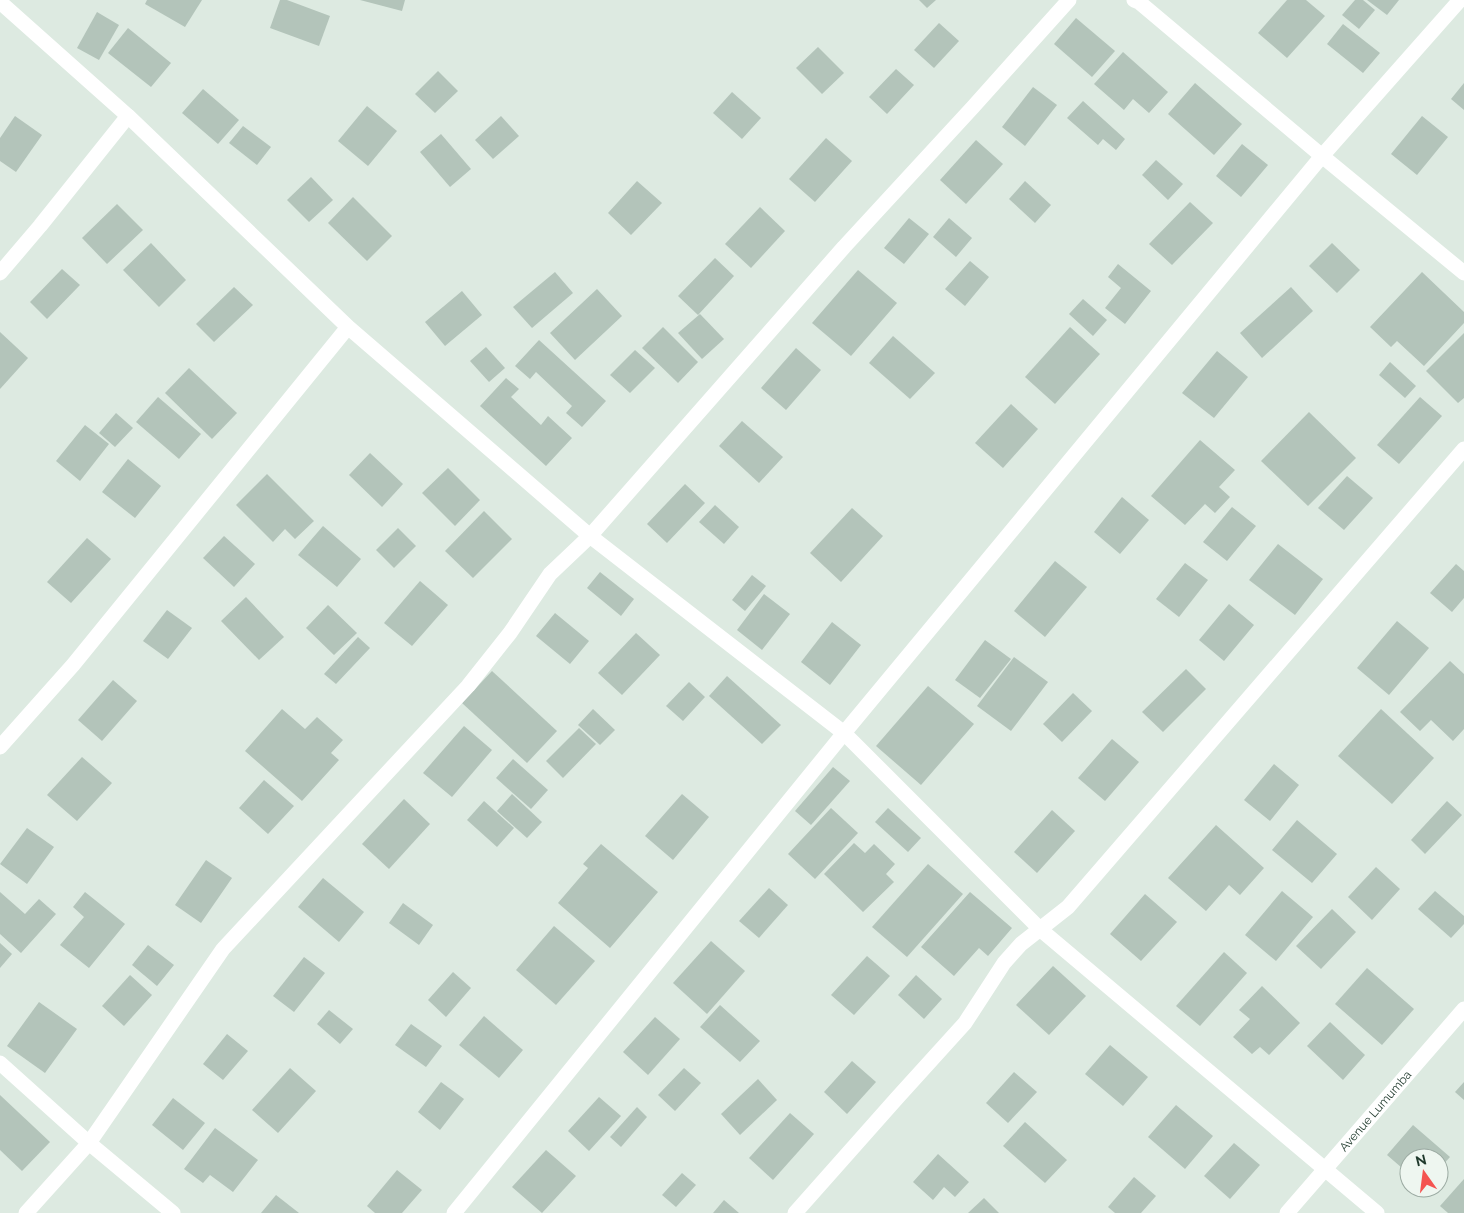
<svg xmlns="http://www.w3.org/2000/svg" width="1464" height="1213" font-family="Raleway,sans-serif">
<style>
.building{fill:#b3c4ba}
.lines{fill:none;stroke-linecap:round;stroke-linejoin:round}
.minor{stroke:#fff;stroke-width:15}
.labels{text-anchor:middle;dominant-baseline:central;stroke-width:4;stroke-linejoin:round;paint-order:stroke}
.street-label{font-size:12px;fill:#1f392c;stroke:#eef6f0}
</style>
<rect width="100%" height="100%" fill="#ddeae1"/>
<g class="building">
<path d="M147,0h55l-17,27 -40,-23z"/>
<path d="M280,0h7l43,16 -11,30 -49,-18z"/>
<path d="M360,0h45l-3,11z"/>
<path d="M919,0h17l-9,8z"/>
<path d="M1287,0h19l19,16 -38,42 -29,-25z"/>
<path d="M1355,0h8l12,10 -16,19 -17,-14z"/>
<path d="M1367,0h32l-12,15z"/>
<path d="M97,12l22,13 -20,35 -22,-12z"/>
<path d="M1076,18l39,33 -23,26 -38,-33z"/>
<path d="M939,23l20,18 -25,27 -20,-18z"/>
<path d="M1343,24l37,29 -17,20 -36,-29z"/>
<path d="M128,28l43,35 -20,24 -43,-34z"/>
<path d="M818,47l26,26 -22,21 -26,-26z"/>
<path d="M1123,52l45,40 -19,21 -16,-14 -9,11 -30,-26z"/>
<path d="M896,69l18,16 -27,29 -18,-17z"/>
<path d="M438,71l20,20 -23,22 -20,-19z"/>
<path d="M1195,83l47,41 -28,31 -46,-41z"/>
<path d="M1464,83v27l-13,-11z"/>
<path d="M1033,87l24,18 -32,41 -23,-19z"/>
<path d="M203,89l36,31 -21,24 -36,-31z"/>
<path d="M732,92l29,26 -19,21 -29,-26z"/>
<path d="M1083,101l42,38 -9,11 -13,-11 -5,6 -31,-27z"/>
<path d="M367,106l30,25 -29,35 -30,-25z"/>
<path d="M15,116l27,19 -26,37 -16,-11v-23z"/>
<path d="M501,116l18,20 -26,23 -18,-19z"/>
<path d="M1422,116l26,21 -31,38 -26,-21z"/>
<path d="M243,126l28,21 -14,18 -28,-22z"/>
<path d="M441,134l30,35 -21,18 -30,-35z"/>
<path d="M826,138l26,23 -37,41 -26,-23z"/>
<path d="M976,140l27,24 -37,40 -26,-24z"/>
<path d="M1242,144l26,21 -27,32 -25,-21z"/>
<path d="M1156,160l27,24 -15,16 -26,-25z"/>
<path d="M311,177l22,23 -24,22 -22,-22z"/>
<path d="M637,181l25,22 -31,32 -23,-22z"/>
<path d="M1025,181l26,24 -16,18 -26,-24z"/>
<path d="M353,197l39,39 -25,25 -39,-38z"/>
<path d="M1190,202l23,21 -41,42 -23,-21z"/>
<path d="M117,204l26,26 -36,34 -25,-26z"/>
<path d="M760,207l25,24 -34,37 -26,-24z"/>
<path d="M909,218l20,16 -25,30 -20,-16z"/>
<path d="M949,218l23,20 -16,19 -23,-20z"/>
<path d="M151,243l35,37 -27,27 -36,-37z"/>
<path d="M1332,243l28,27 -23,23 -28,-27z"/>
<path d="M715,258l19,18 -36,39 -20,-19z"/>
<path d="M970,261l19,16 -24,29 -20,-17z"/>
<path d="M1118,264l33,27 -26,33 -20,-16 16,-20 -13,-11z"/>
<path d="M62,269l18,16 -33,34 -17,-17z"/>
<path d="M858,270l39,33 -46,53 -39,-33z"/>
<path d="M555,272l18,21 -41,35 -19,-21z"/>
<path d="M1422,272l42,40v11l-40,43 -27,-25 -6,6 -21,-20z"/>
<path d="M234,287l19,18 -39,37 -18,-18z"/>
<path d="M1291,287l22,24 -51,47 -22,-25z"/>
<path d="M597,289l25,27 -47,44 -25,-27z"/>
<path d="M462,291l20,24 -37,31 -20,-24z"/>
<path d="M1083,299l24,21 -14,16 -24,-22z"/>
<path d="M700,314l24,25 -22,20 -24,-26z"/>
<path d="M663,327l35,35 -20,21 -36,-35z"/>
<path d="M1070,327l30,27 -45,50 -30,-27z"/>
<path d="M0,332l28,26 -28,31z"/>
<path d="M1464,333v65l-6,5 -32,-32z"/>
<path d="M893,336l42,37 -25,26 -41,-36z"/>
<path d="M539,340l67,61 -24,26 -16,-14 6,-7 -36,-34 -6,7 -15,-13z"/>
<path d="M486,347l19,21 -16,14 -19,-21z"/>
<path d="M796,348l25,22 -35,40 -25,-22z"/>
<path d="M635,350l20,18 -25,25 -20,-18z"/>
<path d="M1217,351l31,26 -34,41 -32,-25z"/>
<path d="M1390,362l26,24 -11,12 -26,-23z"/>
<path d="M189,368l48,45 -25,26 -47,-46z"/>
<path d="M506,378l13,11 -8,8 30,28 7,-9 24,22 -26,28 -66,-60z"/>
<path d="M158,397l43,37 -22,25 -43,-37z"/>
<path d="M1420,397l22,19 -43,48 -22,-19z"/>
<path d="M1011,404l27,25 -35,39 -28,-25z"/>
<path d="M1309,412l47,46 -48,48 -47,-45z"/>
<path d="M116,413l17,15 -18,19 -16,-14z"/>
<path d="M742,421l41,36 -24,26 -40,-37z"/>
<path d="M85,425l24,19 -29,37 -24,-20z"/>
<path d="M1200,440l35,30 -16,17 11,10 -15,16 -10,-9 -20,21 -34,-29z"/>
<path d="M370,453l33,31 -21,23 -33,-32z"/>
<path d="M128,459l33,27 -26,32 -33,-26z"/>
<path d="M448,468l32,32 -25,26 -33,-33z"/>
<path d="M267,474l47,47 -19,18 -10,-10 -12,13 -37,-37z"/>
<path d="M1347,476l26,22 -29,32 -26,-22z"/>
<path d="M685,484l20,19 -38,40 -20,-19z"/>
<path d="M1122,497l27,23 -29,34 -26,-22z"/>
<path d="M715,505l24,22 -15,17 -25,-22z"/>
<path d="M1232,507l24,19 -29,35 -24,-19z"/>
<path d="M852,508l31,28 -42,46 -31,-29z"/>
<path d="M484,511l28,28 -39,39 -28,-27z"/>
<path d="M323,526l38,33 -24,28 -39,-32z"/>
<path d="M398,528l18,18 -22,22 -18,-18z"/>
<path d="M224,536l31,28 -21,23 -31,-29z"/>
<path d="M87,538l24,21 -40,44 -24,-21z"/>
<path d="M1278,544l45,35 -28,36 -46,-35z"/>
<path d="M1055,561l32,26 -42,50 -31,-26z"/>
<path d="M1185,563l23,17 -29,37 -23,-18z"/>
<path d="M1456,564l8,7v27l-12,14 -22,-19z"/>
<path d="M600,572l34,27 -13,17 -34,-28z"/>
<path d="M752,575l14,11 -21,25 -13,-11z"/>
<path d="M420,581l28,24 -36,41 -28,-23z"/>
<path d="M764,594l26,20 -28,36 -25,-20z"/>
<path d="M246,597l38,40 -25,23 -38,-39z"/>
<path d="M1229,604l25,21 -30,36 -25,-21z"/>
<path d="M328,605l29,28 -23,22 -28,-27z"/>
<path d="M167,610l25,18 -24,31 -25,-18z"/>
<path d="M555,613l34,28 -19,23 -34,-28z"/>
<path d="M1397,621l32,27 -40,47 -32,-27z"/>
<path d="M832,622l29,23 -31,40 -29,-23z"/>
<path d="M636,633l24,22 -38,40 -24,-22z"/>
<path d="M358,637l12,11 -34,36 -12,-10z"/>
<path d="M985,640l26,19 -31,39 -25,-18z"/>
<path d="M1014,657l34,25 -37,49 -34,-25z"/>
<path d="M1450,661l14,13v55l-11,12 -22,-21 -11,11 -20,-19z"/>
<path d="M1186,669l20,20 -43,43 -21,-20z"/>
<path d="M492,671l65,60 -30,32 -65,-60z"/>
<path d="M727,676l54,49 -19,19 -53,-48z"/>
<path d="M113,680l24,21 -35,40 -24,-21z"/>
<path d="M689,682l16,15 -22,24 -17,-15z"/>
<path d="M928,686l46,38 -53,61 -45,-39z"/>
<path d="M1073,693l19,18 -30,31 -19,-18z"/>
<path d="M282,709l23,20 12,-12 26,23 -12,13 8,7 -37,41 -57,-50z"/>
<path d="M593,709l22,21 -15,15 -22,-20z"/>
<path d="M1381,709l53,49 -42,46 -54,-48z"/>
<path d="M464,726l28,24 -40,47 -29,-24z"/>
<path d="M579,728l17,16 -33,34 -17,-17z"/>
<path d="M1112,739l27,23 -34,39 -27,-23z"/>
<path d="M82,757l30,26 -35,38 -30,-26z"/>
<path d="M513,759l35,31 -17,19 -35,-31z"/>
<path d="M1274,764l25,21 -29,36 -26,-21z"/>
<path d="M833,767l17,14 -39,44 -16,-14z"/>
<path d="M264,780l30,26 -26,28 -29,-26z"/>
<path d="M512,794l30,28 -15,16 -30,-27z"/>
<path d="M682,794l27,23 -36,43 -28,-24z"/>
<path d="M404,799l26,25 -41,45 -27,-25z"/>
<path d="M484,801l30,27 -17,19 -30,-27z"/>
<path d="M1447,801l15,14 -37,39 -14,-14z"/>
<path d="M831,808l27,25 -43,46 -27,-25z"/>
<path d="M888,808l33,30 -13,14 -33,-30z"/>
<path d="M1052,810l23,21 -38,42 -23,-21z"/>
<path d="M1297,820l40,34 -25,29 -40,-33z"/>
<path d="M1216,825l48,43 -24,27 -11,-10 -23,26 -38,-33z"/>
<path d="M27,828l27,19 -27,37 -27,-20z"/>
<path d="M854,843l11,10 9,-9 21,20 -9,10 8,8 -31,30 -39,-38z"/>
<path d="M601,844l57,48 -48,56 -52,-45 30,-35 -5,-4z"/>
<path d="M206,860l26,18 -31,45 -26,-18z"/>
<path d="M928,864l35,30 -56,63 -35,-30z"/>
<path d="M1376,867l24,22 -28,31 -24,-23z"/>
<path d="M323,878l41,34 -25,30 -41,-35z"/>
<path d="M769,888l19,17 -29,33 -20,-17z"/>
<path d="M1282,891l31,26 -37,44 -31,-26z"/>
<path d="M1435,891l29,25v8l-13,14 -33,-29z"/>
<path d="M0,892l25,22 14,-15 17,15 -35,39 -21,-19z"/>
<path d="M85,892l40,32 -36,44 -29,-23 24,-28 -11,-10z"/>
<path d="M970,892l42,36 -24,28 -9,-8 -25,28 -33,-29z"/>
<path d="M1145,894l32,28 -36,39 -31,-27z"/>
<path d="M403,903l30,22 -14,20 -30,-22z"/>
<path d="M1332,909l24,23 -35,37 -25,-23z"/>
<path d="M554,926l41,35 -39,44 -40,-35z"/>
<path d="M711,941l34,30 -38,43 -34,-31z"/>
<path d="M0,943l12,11 -12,14z"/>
<path d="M148,945l26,20 -17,21 -25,-21z"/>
<path d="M1224,952l23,21 -47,53 -24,-20z"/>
<path d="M867,956l23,20 -36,39 -23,-20z"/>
<path d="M304,957l21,16 -31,39 -21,-16z"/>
<path d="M1053,966l33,30 -37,39 -33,-30z"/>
<path d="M1367,968l47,41 -32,36 -47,-41z"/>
<path d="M453,972l18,16 -25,29 -18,-17z"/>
<path d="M130,975l22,20 -28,31 -22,-20z"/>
<path d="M916,975l26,24 -18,20 -26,-24z"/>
<path d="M1262,986l38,37 -31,32 -9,-8 -8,7 -19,-17 17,-18 -11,-9z"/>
<path d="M39,1002l38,27 -32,44 -38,-27z"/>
<path d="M720,1005l40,36 -20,21 -40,-35z"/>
<path d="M329,1010l24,19 -13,15 -23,-20z"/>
<path d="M484,1016l39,34 -24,28 -40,-33z"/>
<path d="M655,1017l25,22 -32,36 -25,-23z"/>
<path d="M1330,1022l35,33 -22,25 -36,-34z"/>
<path d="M411,1024l31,22 -16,21 -31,-22z"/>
<path d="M227,1034l21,17 -25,29 -20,-16z"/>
<path d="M1110,1045l38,32 -25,29 -38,-32z"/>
<path d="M852,1061l24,21 -29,32 -23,-22z"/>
<path d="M290,1068l26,23 -38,42 -26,-23z"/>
<path d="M684,1068l17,15 -26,28 -17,-16z"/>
<path d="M1014,1072l23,20 -29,31 -22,-20z"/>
<path d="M758,1079l19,21 -37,35 -19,-21z"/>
<path d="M441,1082l23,17 -24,31 -22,-18z"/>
<path d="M1464,1082v18l-9,-8z"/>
<path d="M0,1095l50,47 -28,29 -22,-21z"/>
<path d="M599,1097l22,19 -32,35 -21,-20z"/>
<path d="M173,1098l32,25 -22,27 -31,-25z"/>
<path d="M1176,1105l37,31 -28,33 -37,-32z"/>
<path d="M637,1107l10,10 -26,30 -11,-10z"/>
<path d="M790,1113l24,21 -41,46 -24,-22z"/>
<path d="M1025,1122l42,38 -22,23 -42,-37z"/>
<path d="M1413,1125l37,32 -11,12v-11h-30v16l-22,-19z"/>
<path d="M215,1128l43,32 -25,32 -23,-17 -7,8 -19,-14z"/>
<path d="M1234,1143l26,22 -30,34 -26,-23z"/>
<path d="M546,1150l30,26 -34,37 -30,-26z"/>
<path d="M938,1154l31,28 -14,15 -11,-10 -11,13 -20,-18z"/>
<path d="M397,1170l25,20 -20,23h-27l-8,-7z"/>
<path d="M682,1173l14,12 -20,22 -14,-12z"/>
<path d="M1134,1177l22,19 -15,17h-26l-7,-6z"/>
<path d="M1464,1179v34h-16l-8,-7z"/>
<path d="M276,1195l23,18h-38z"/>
<path d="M984,1198l15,15h-31z"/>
<path d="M724,1200l15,13h-26z"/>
</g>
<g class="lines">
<g class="minor">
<path d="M1134,0l5,2 183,154 142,117"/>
<path d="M0,2l128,114 220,211 242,209 254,197 197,197 336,283"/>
<path d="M0,273l40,-47 88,-110"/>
<path d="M0,747l73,-82 275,-338"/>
<path d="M0,1063l89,80 84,70"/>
<path d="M26,1213l63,-70 134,-194 245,-263 42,-53 40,-59 40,-38 254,-289 129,-140 96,-107"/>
<path d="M454,1213l390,-480 478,-577 138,-156"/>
<path d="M795,1213l102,-115 68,-75 39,-60 17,-19 47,-37 396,-458"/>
<path id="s1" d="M1287,1213l177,-204"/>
</g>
</g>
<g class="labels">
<g class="street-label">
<text stroke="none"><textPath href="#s1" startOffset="135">Avenue Lumumba</textPath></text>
</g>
</g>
<g transform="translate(1424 1173) rotate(346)"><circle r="24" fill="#eef6f0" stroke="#9baaa2"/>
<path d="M0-4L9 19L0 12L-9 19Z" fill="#f45451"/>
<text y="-8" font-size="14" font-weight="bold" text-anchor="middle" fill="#1f392c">N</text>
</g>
</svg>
